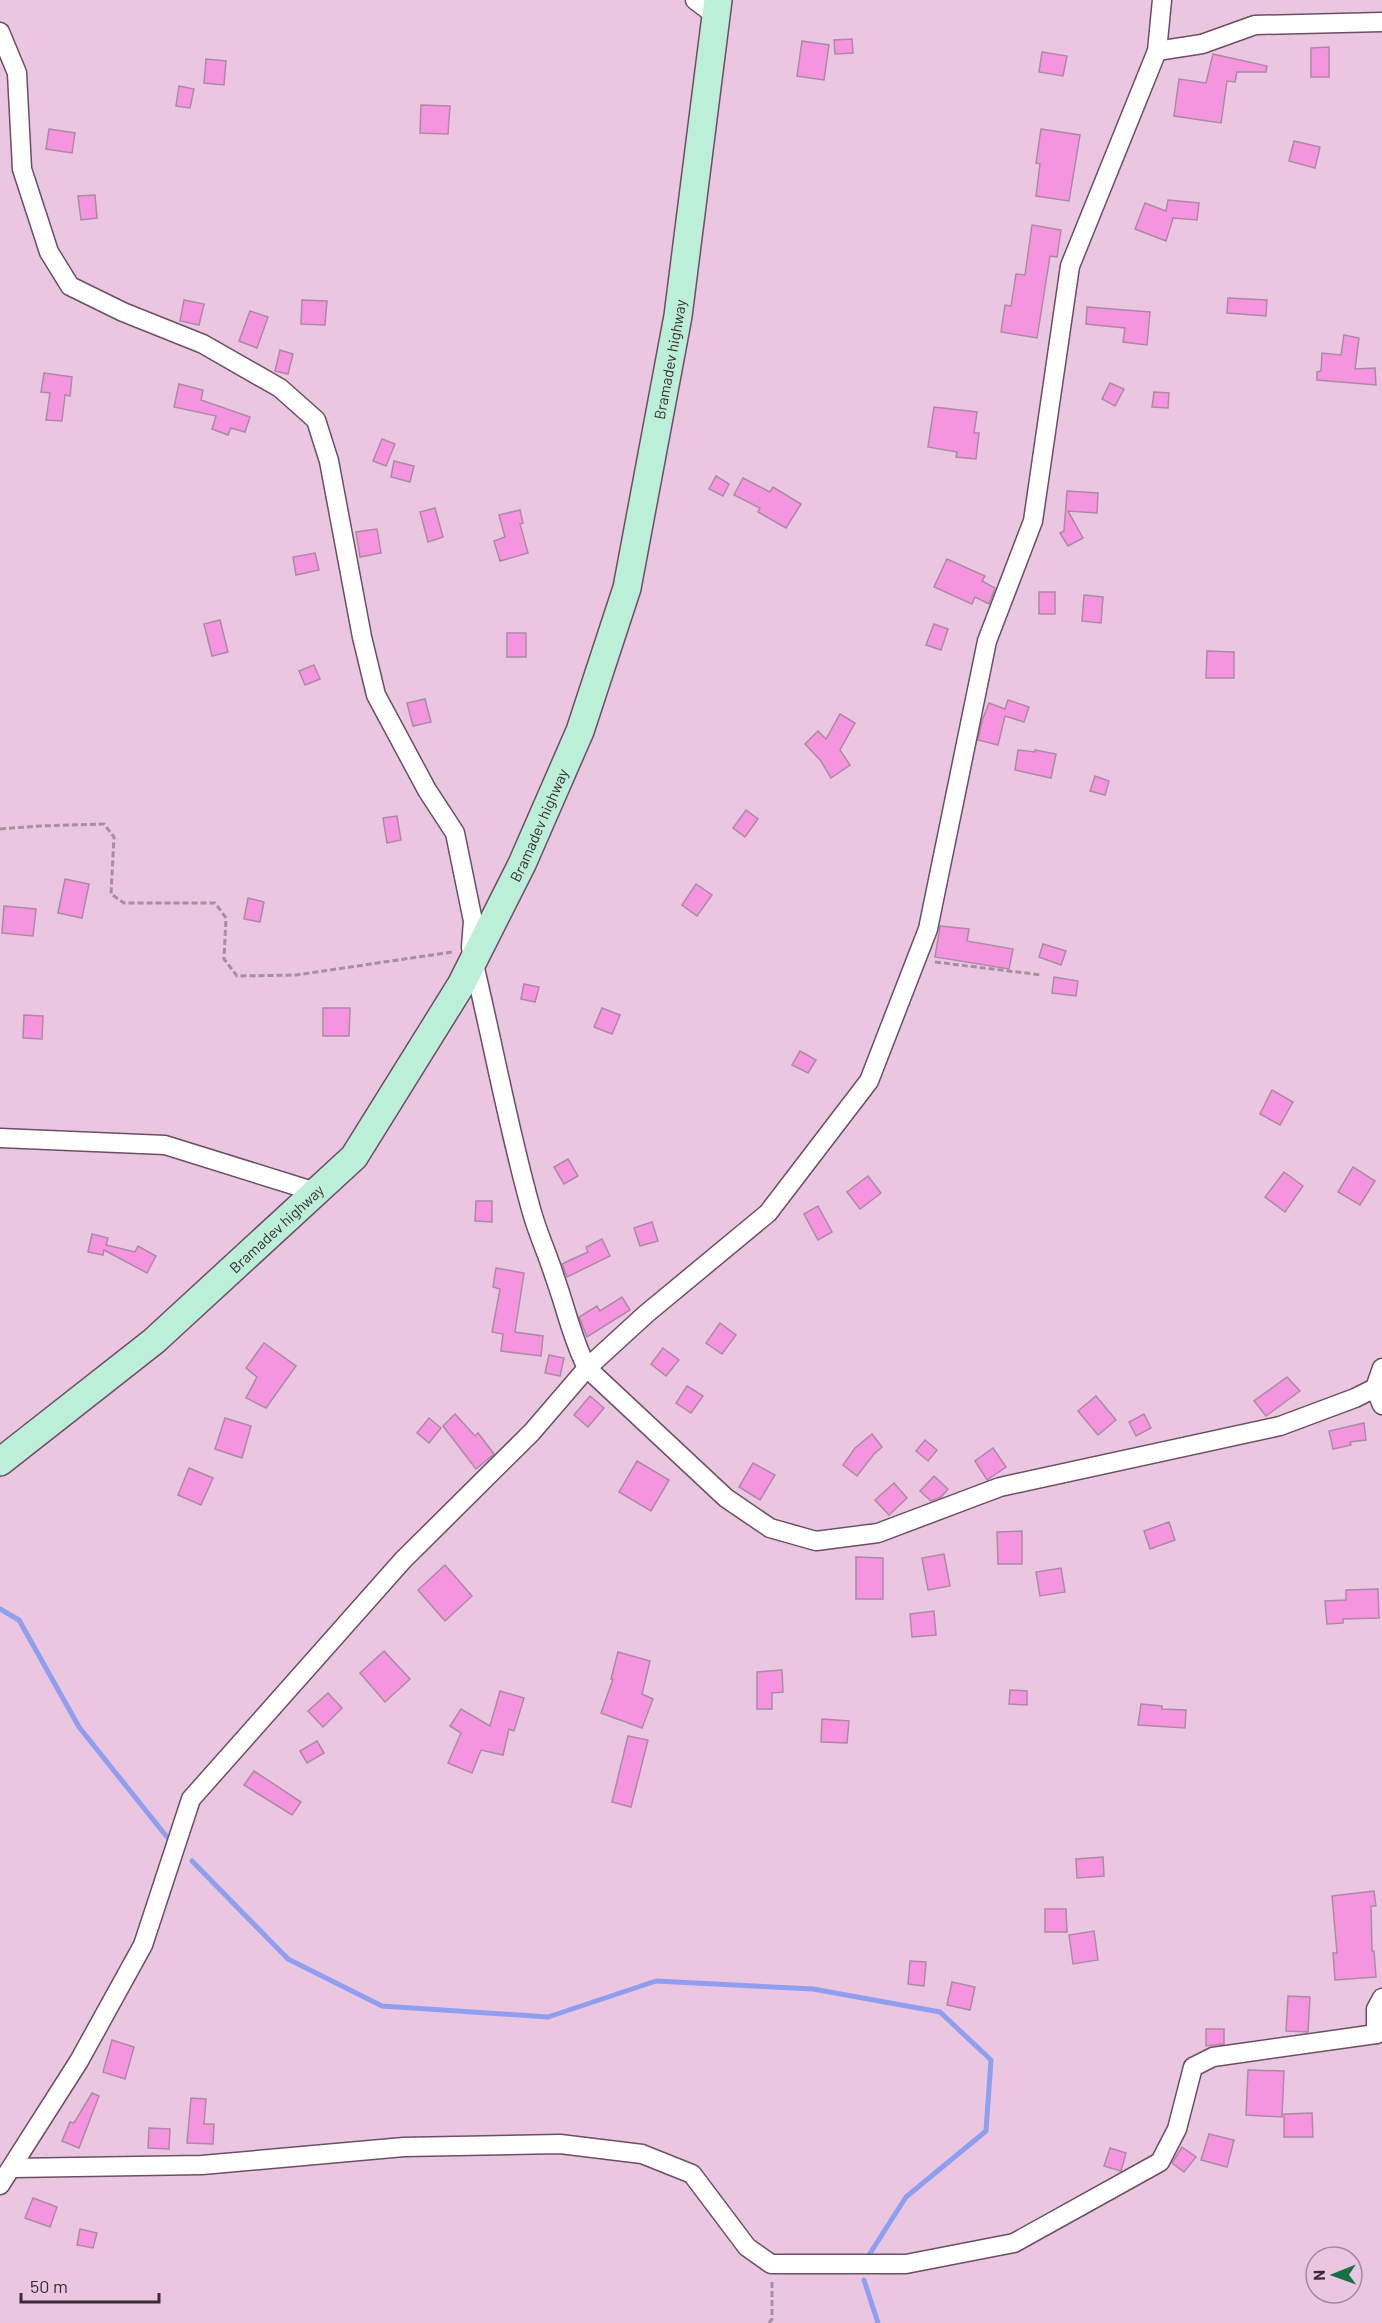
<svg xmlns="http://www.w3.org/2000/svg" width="1382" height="2323" font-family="Barlow,sans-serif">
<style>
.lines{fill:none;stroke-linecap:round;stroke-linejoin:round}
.stream{stroke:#909eef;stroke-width:5}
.building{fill:#f595e0;stroke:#ad8aa4;stroke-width:1.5}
.street-casing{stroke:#6d4e65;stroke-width:21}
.secondary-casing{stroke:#6d4e65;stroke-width:30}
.path{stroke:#a98da2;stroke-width:3;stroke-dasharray:6 3;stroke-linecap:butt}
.street{stroke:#fff;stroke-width:18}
.secondary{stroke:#bbefd7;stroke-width:27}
.labels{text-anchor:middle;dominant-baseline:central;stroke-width:4.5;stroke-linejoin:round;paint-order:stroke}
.street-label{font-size:15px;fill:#3b2c37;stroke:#eac6e1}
</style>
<rect width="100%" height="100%" fill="#eac6e1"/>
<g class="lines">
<g class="stream">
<path d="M0,1609l19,11 60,107 88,110"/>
<path d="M192,1861l96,98 94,47 166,11 108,-36 157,8 127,23 51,48 -5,71 -80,66 -37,58"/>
<path d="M864,2280l14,43"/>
</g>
</g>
<g class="building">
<path d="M852,39l1,14 -18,1 -1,-14z"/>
<path d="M802,41l27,4 -5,35 -27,-4z"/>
<path d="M1329,47v30h-18v-29z"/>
<path d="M1042,52l25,4 -4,20 -24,-4z"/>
<path d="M1213,54l54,12 -1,6h-29l-2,10 -8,-1 -6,42 -47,-7 5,-37 27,4z"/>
<path d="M206,59l20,2 -2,24 -20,-2z"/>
<path d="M179,86l15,3 -4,19 -14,-2z"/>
<path d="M421,105l29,1 -2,28 -28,-1z"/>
<path d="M49,129l26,4 -3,20 -26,-4z"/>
<path d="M1041,129l39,6 -11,66 -33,-5 4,-32 -4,-1z"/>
<path d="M1294,141l26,6 -5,21 -26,-7z"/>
<path d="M95,195l2,23 -16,2 -3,-24z"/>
<path d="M1168,200l31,3 -2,17 -24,-2 -7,23 -31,-12 10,-26 21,8z"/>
<path d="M1032,225l29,5 -4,27 -7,-1 -13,82 -36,-6 4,-27 6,1 5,-32 9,1z"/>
<path d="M1228,298l39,2 -1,16 -39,-3z"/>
<path d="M184,300l20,4 -5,21 -19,-4z"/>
<path d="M302,300l25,1 -2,24 -24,-1z"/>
<path d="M1087,307l63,5 -3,33 -24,-3 2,-14 -39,-4z"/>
<path d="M250,311l18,6 -11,31 -18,-7z"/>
<path d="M1344,335l15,3 -4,31 20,-1 1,17 -59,-5v-8l4,-1 1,-18 19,2z"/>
<path d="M280,350l13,4 -5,20 -13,-3z"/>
<path d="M44,373l28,4 -2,19 -5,-1 -3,26 -16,-1 4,-27 -9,-1z"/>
<path d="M1110,383l14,6 -9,17 -13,-7z"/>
<path d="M179,384l24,6 -2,10 49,17 -5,15 -14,-4 -3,7 -16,-6 4,-13 -42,-9z"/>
<path d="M1154,392l15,1 -1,15 -16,-1z"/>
<path d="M934,407l43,5 -3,21h5l-3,26 -20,-2 1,-5 -29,-5z"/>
<path d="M382,439l13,5 -9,22 -13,-5z"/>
<path d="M394,461l20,5 -4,16 -19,-5z"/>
<path d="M716,476l13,8 -6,12 -14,-7z"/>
<path d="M743,478l27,14 3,-5 28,17 -15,24 -28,-16 2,-4 -26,-13z"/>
<path d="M1067,491l31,2 -1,20 -29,-2 15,27 -15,8 -8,-13 4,-2z"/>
<path d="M435,508l8,29 -15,5 -8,-30z"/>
<path d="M520,510l3,13 -3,1 8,29 -28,8 -6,-20 11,-4 -6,-22z"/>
<path d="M377,529l4,24 -21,4 -4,-25z"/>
<path d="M315,553l4,17 -23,5 -3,-18z"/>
<path d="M947,559l38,17 -3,5 13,7 -6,16 -14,-7 -3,7 -38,-17z"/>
<rect x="1039" y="592" width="16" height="22"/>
<path d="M1084,595l19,2 -2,26 -19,-2z"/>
<path d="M220,620l8,32 -16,4 -8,-32z"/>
<path d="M934,624l14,5 -7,21 -15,-5z"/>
<rect x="507" y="633" width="19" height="24"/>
<path d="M1207,651l27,1v26h-28z"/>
<path d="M314,665l6,14 -15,6 -6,-14z"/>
<path d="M425,699l6,23 -18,4 -6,-23z"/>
<path d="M1008,700l21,7 -5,15 -19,-6 -7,29 -20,-5 4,-19 7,-18 16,6z"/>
<path d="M840,714l15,9 -15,27 10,15 -19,13 -10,-17 -16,-17 13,-13 8,8z"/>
<path d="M1018,750l17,2v-2l21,4 -5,24 -36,-8z"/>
<path d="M1095,776l14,5 -4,14 -15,-4z"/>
<path d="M746,810l12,9 -13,18 -12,-9z"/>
<path d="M397,816l4,24 -14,3 -4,-25z"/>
<path d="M65,879l24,5 -7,34 -24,-5z"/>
<path d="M696,884l16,11 -15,21 -15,-11z"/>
<path d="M248,898l16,4 -4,20 -16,-3z"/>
<path d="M4,906l32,3 -3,27 -31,-3z"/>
<path d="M940,926l29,3 -2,12 46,8 -4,20 -74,-12z"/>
<path d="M1043,944l23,7 -5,14 -22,-8z"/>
<path d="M1054,977l24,4 -2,15 -24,-3z"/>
<path d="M524,984l15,3 -4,15 -14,-3z"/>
<path d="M323,1008h27l-1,28h-26z"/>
<path d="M602,1008l18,7 -8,19 -18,-7z"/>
<path d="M24,1015l19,1 -1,23 -19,-1z"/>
<path d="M800,1051l16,9 -8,13 -16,-8z"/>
<path d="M1272,1090l21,12 -13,23 -20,-11z"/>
<path d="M568,1159l10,17 -14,8 -10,-17z"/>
<path d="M1353,1167l22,14 -15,24 -22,-13z"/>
<path d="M1284,1172l19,14 -18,26 -20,-15z"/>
<path d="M868,1176l13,17 -21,16 -13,-17z"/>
<path d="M476,1201h16v21l-17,-1z"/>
<path d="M818,1206l14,26 -14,8 -14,-26z"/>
<path d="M652,1222l6,19 -18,5 -6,-18z"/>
<path d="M92,1234l16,4 -2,7 29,7 3,-6 18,10 -9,17 -43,-23 -1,5 -15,-3z"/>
<path d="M602,1239l8,17 -43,21 -5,-13 26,-12 -2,-5z"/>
<path d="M496,1268l28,5 -9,59 28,4 -2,20 -40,-5 2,-17 -11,-2 8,-43 -7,-2z"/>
<path d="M622,1297l8,13 -43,27 -8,-20 18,-11 3,5z"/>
<path d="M720,1323l16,12 -14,19 -16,-11z"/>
<path d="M264,1343l32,23 -30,42 -20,-10 11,-21 -11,-9z"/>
<path d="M663,1348l16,12 -13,16 -15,-12z"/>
<path d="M549,1355l15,3 -4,18 -15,-3z"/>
<path d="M1287,1377l13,14 -34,25 -12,-15z"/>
<path d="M687,1386l16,10 -12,17 -15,-10z"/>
<path d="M590,1396l14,12 -16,19 -14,-12z"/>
<path d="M1096,1396l20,24 -18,15 -20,-24z"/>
<path d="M455,1414l20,22 3,-3 16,21 -18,15 -33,-43z"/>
<path d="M1144,1414l7,14 -15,8 -7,-14z"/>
<path d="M225,1418l26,8 -9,32 -27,-9z"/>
<path d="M429,1418l12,10 -12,15 -12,-10z"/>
<path d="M1364,1423l2,17 -16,2 1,3 -18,4 -4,-18z"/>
<path d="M872,1434l10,13 -8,7 -17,22 -14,-11 12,-17z"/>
<path d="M925,1440l12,10 -9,11 -12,-10z"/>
<path d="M993,1448l13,19 -19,13 -12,-19z"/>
<path d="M637,1461l32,19 -18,31 -32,-19z"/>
<path d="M753,1463l22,12 -15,25 -21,-13z"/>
<path d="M189,1468l24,10 -12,27 -23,-10z"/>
<path d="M934,1476l14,13 -7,8 -10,4 -11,-10z"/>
<path d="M894,1483l13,15 -18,17 -14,-15z"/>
<path d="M1169,1522l6,18 -25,9 -6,-18z"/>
<path d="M1022,1531v33h-24l-1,-32z"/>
<path d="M944,1554l6,32 -22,4 -6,-32z"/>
<path d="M856,1557l27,1v41h-27z"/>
<path d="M445,1565l27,31 -27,25 -27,-31z"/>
<path d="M1061,1568l4,24 -25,4 -4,-24z"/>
<path d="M1378,1589l1,29 -36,1v4l-16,1 -2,-23 21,-1v-10z"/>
<path d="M934,1611l2,24 -24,2 -2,-23z"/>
<path d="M384,1651l26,28 -25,23 -25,-29z"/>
<path d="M618,1652l32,9 -8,33 11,5 -11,29 -41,-15 12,-34h-2z"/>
<path d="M782,1670l1,22 -11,1v16h-15v-37z"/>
<path d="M1010,1690l17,1v14l-18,-1z"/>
<path d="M500,1691l24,7 -10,33 -5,-2 -6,26 -22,-5 -9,23 -24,-10 13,-30 -11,-7 11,-17 29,17z"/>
<path d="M328,1693l14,15 -19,19 -15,-16z"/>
<path d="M1141,1704l21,2v3l24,1 -1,18 -47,-3z"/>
<path d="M822,1719l27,2 -2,22 -26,-1z"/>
<path d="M628,1736l20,4 -17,67 -19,-5z"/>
<path d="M317,1741l7,12 -17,10 -7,-12z"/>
<path d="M254,1771l47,31 -9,13 -48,-30z"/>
<path d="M1103,1857l1,19 -27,2 -1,-19z"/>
<path d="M1374,1891l2,15h-5l1,45h2l2,26 -41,3 -2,-27h4l-5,-57z"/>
<path d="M1045,1909h21l1,23h-22z"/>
<path d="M1094,1931l4,29 -25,4 -4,-29z"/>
<path d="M910,1961l16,1 -2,24 -16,-2z"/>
<path d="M952,1982l23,5 -5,23 -23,-5z"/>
<path d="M1288,1996l22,1 -2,35 -22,-1z"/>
<path d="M1206,2029h18v15l-18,2z"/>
<path d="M112,2040l22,7 -9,32 -22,-7z"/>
<path d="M1248,2070l36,1 -2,46 -36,-2z"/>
<path d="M92,2093l7,3 -20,52 -17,-7 8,-19 4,1z"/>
<path d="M191,2098l15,1 -2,25h10l-1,20 -26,-1z"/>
<path d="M1312,2113l1,24h-29v-23z"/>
<path d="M149,2128l21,1 -1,20 -21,-1z"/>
<path d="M1209,2134l25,6 -7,27 -26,-7z"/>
<path d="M1182,2147l14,10 -12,15 -12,-9z"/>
<path d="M1110,2148l16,5 -5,18 -17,-5z"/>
<path d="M33,2198l24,9 -7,20 -25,-9z"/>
<path d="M80,2229l17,4 -4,15 -16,-3z"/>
</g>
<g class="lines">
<g class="street-casing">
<g id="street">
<path d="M695,0l21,16"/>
<path d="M0,32l17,41 5,96 27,83 21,34 53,26 80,32 77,44 36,32 13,41 33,176 14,58 51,95 28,43 18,88 -2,26 2,13c20,83 35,167 58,249 6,23 17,46 24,69 11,30 17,61 32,90l139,130 44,30 46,13 62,-8 122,-46 280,-61 75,-28 20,-10 7,17"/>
<path d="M1157,51l45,-7 53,-19 127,-3"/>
<path d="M0,1138l165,7 151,47"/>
<path d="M1375,1388l7,-20"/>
<path d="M1382,1998l-6,11v25l6,-2"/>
<path d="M13,2168l189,-3 202,-18 156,-3 82,10 50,20 55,73 24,17h135l108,-21 146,-81 17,-33 16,-62 20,-10 163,-23"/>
<path d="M0,2185l79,-124 64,-116 48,-146 212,-239 129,-128 55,-64 59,-54 122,-101 101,-132 59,-152 59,-288 46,-120 37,-255 87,-215 5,-51"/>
</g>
</g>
<g class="secondary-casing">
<g id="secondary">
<path id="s1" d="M0,1462l154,-121 200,-184 107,-172 61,-121 58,-133 47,-143 51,-272 40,-316"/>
</g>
</g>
<g class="path">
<path d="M0,829l39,-3 65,-2 10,13 -3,57 13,9h91l11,15 -2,41 13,17 59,-1 156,-23"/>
<path d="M935,962l107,13"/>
<path d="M769,2323l3,-4v-38"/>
</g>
<use href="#street" class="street"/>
<use href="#secondary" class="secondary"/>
</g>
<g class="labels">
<g class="street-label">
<text stroke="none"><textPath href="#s1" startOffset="1334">Bramadev highway</textPath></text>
<text stroke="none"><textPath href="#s1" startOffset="848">Bramadev highway</textPath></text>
<text stroke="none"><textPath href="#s1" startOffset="362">Bramadev highway</textPath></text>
</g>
</g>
<g transform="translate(1334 2275) rotate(269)"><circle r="28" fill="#eac6e1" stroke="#a4889d" stroke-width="1.5"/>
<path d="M0-4.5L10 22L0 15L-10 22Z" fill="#186f43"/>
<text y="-9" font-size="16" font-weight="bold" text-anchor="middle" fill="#3b2c37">N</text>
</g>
<path d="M21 2293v9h138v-9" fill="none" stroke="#3b2c37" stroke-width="3"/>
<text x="30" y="2293" font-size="18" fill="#3b2c37" stroke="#eac6e1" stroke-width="4.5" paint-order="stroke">50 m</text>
</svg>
